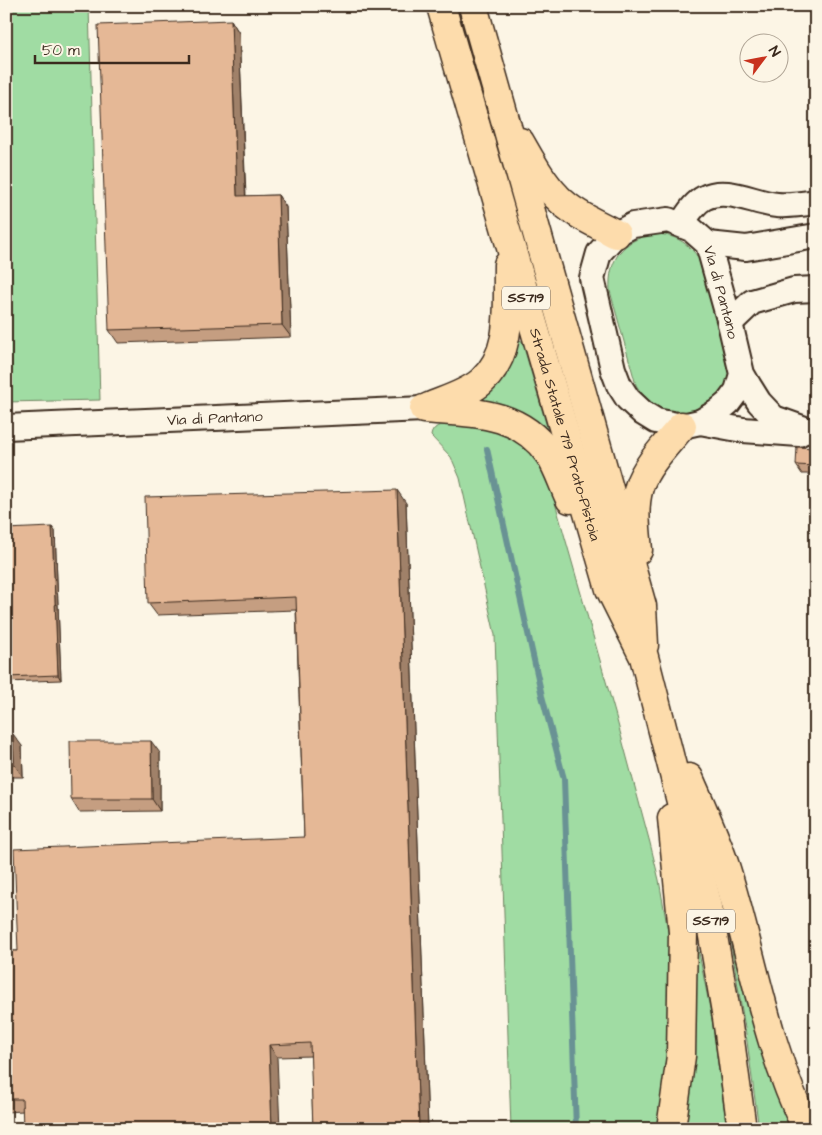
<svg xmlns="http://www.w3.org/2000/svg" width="822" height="1135" font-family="'Architects Daughter',sans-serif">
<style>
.green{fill:#a0dca3;stroke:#6e8360}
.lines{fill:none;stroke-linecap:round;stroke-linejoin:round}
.stream{stroke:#699294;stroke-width:6}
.minor-casing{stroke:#3b2a1e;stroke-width:28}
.highway-casing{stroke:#3b2a1e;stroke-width:31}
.minor{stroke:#fcf5e5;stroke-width:24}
.highway{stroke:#fddcac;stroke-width:28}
.wall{fill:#c59e81;stroke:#3b2a1e}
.shaded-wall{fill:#a08169;stroke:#3b2a1e}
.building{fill:#e5b896;stroke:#3b2a1e}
.labels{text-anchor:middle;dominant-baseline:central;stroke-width:5;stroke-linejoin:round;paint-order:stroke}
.shield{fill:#fcf5e5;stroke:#75675a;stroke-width:1}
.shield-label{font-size:14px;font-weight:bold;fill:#3b2a1e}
.street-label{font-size:15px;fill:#3b2a1e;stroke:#fcf5e5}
</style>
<rect width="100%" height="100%" fill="#fcf5e5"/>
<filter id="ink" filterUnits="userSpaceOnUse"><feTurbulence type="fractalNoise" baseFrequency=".02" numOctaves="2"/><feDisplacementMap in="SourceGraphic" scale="10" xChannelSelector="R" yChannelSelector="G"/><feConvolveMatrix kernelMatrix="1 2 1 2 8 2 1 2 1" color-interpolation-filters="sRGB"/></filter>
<g filter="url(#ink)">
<g class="green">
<path d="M6,6h83l11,394 -94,2z"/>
<path d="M653,234c21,0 35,8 47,26l30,104c-4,55 -66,67 -94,21l-26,-94c-2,-31 12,-51 43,-57z"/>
<path d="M518,340l4,1 25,86 -3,2 -70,-29z"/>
<path d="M479,423l36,10 31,38 69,242 35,130 9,37 14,80 1,38 -12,131h-151l-16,-494 -35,-157 -9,-21 -20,-21c2,-18 35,-13 48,-13z"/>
<path d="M726,915l71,214h-38l-13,-95z"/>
<path d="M696,938l16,81 15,110h-45l13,-88z"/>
</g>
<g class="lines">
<path class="stream" d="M487,449l55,247 22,83 12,350"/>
<g class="minor-casing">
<g id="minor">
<path d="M681,224c6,-8 13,-21 23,-26 22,-12 50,5 73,7 13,1 26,-1 39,-3"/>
<path d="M708,244l38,4 70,-12"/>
<path d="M730,323l22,-21 42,-12 22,-1"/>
<path id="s1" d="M742,374l-5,17 -9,12 -11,9 -17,10 -18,4 -26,-5 -13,-8 -15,-14 -9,-14 -6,-16 -21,-91 7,-25 17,-19 17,-9 35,-5 23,9 17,15 22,79 12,51 7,12 10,16 15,16 42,15"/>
<path d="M700,422l43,8 56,4"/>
<path id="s2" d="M6,427l418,-18"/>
</g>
</g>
<g class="highway-casing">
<g id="highway">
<path id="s3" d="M441,6l169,583 34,68 64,250 19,111 15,111"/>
<path d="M473,6l169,600 2,39"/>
<path d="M520,142c11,19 22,40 37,55 16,17 39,26 59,37"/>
<path d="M429,407c17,-7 38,-13 52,-25 33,-29 26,-77 27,-117"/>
<path d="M424,409c48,4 94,1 125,45 9,13 14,31 21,45"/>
<path d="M638,550c-2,-21 -5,-43 1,-63 6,-21 29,-44 43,-61"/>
<path d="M689,778c13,30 27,60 37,91 27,87 40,178 81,260"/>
<path d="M671,1129l10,-73 2,-124 -11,-114"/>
</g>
</g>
<use href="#minor" class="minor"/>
<use href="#highway" class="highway"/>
</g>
<g class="wall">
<path d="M231,20l8,13 7,163 32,-1 8,12 5,130 -173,6 -9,-13z"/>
<path d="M816,448v26h-14l-6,-9z"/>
<path d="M406,503l22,626h-115l-2,-73 -34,1 -254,54 -17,1v-161h12l286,-114 -8,-227 -139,5 -9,-12z"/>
<path d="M6,529l49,2 6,149 -55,2z"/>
<path d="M6,734l16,12 1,31h-17z"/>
<path d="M160,753v58l-81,1 -8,-13z"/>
</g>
<g class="shaded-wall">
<path d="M231,20l8,13 7,176 -9,-13z"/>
<path d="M278,195l8,12 5,130 -9,-12z"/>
<path d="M397,490l9,13 22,626h-9z"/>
<path d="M52,527l3,4 6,149 -3,-5z"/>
<path d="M13,734l9,12 1,31 -9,-13z"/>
<path d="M151,741l9,12v58l-8,-12z"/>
<path d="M269,1045l8,12 3,72h-8z"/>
</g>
<g class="building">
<path d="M231,20l6,176 41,-1 4,130 -173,5 -11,-305z"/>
<path d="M797,447l19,1v18l-20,-1z"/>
<path d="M397,490l22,639h-106l-3,-86 -41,2 3,84h-249l-1,-30h-16v-148h12l-4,-102 290,-12 -8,-240 -148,6 -3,-106z"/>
<path d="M52,527l6,148 -52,2v-148z"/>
<path d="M6,734h7l1,30 -8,1z"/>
<path d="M70,741h81l1,58h-81z"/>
</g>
</g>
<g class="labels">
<g class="shield">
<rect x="502" y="286.5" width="48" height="23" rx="4"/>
<rect x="687" y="909.5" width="48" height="23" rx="4"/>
</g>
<g class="shield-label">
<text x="526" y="298">SS719</text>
<text x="711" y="921">SS719</text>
</g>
<g class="street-label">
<text stroke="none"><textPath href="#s1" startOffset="478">Via di Pantano</textPath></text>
<text stroke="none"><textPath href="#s2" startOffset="209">Via di Pantano</textPath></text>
<text stroke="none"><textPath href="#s3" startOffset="446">Strada Statale 719 Prato-Pistoia</textPath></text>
</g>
</g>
<rect width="822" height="1135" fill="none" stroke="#fcf5e5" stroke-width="25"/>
<rect x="12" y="12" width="797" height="1110" fill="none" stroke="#3b2a1e" stroke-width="2" filter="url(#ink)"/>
<g transform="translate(764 58) rotate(58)"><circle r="24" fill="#fcf5e5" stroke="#afa495"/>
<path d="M0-4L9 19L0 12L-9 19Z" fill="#c8321e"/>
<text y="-8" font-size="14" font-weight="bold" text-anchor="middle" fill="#3b2a1e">N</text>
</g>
<path d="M35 55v8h154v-8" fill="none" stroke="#3b2a1e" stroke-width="2.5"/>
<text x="42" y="55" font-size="15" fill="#3b2a1e" stroke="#fcf5e5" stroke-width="4" paint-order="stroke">50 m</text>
</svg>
